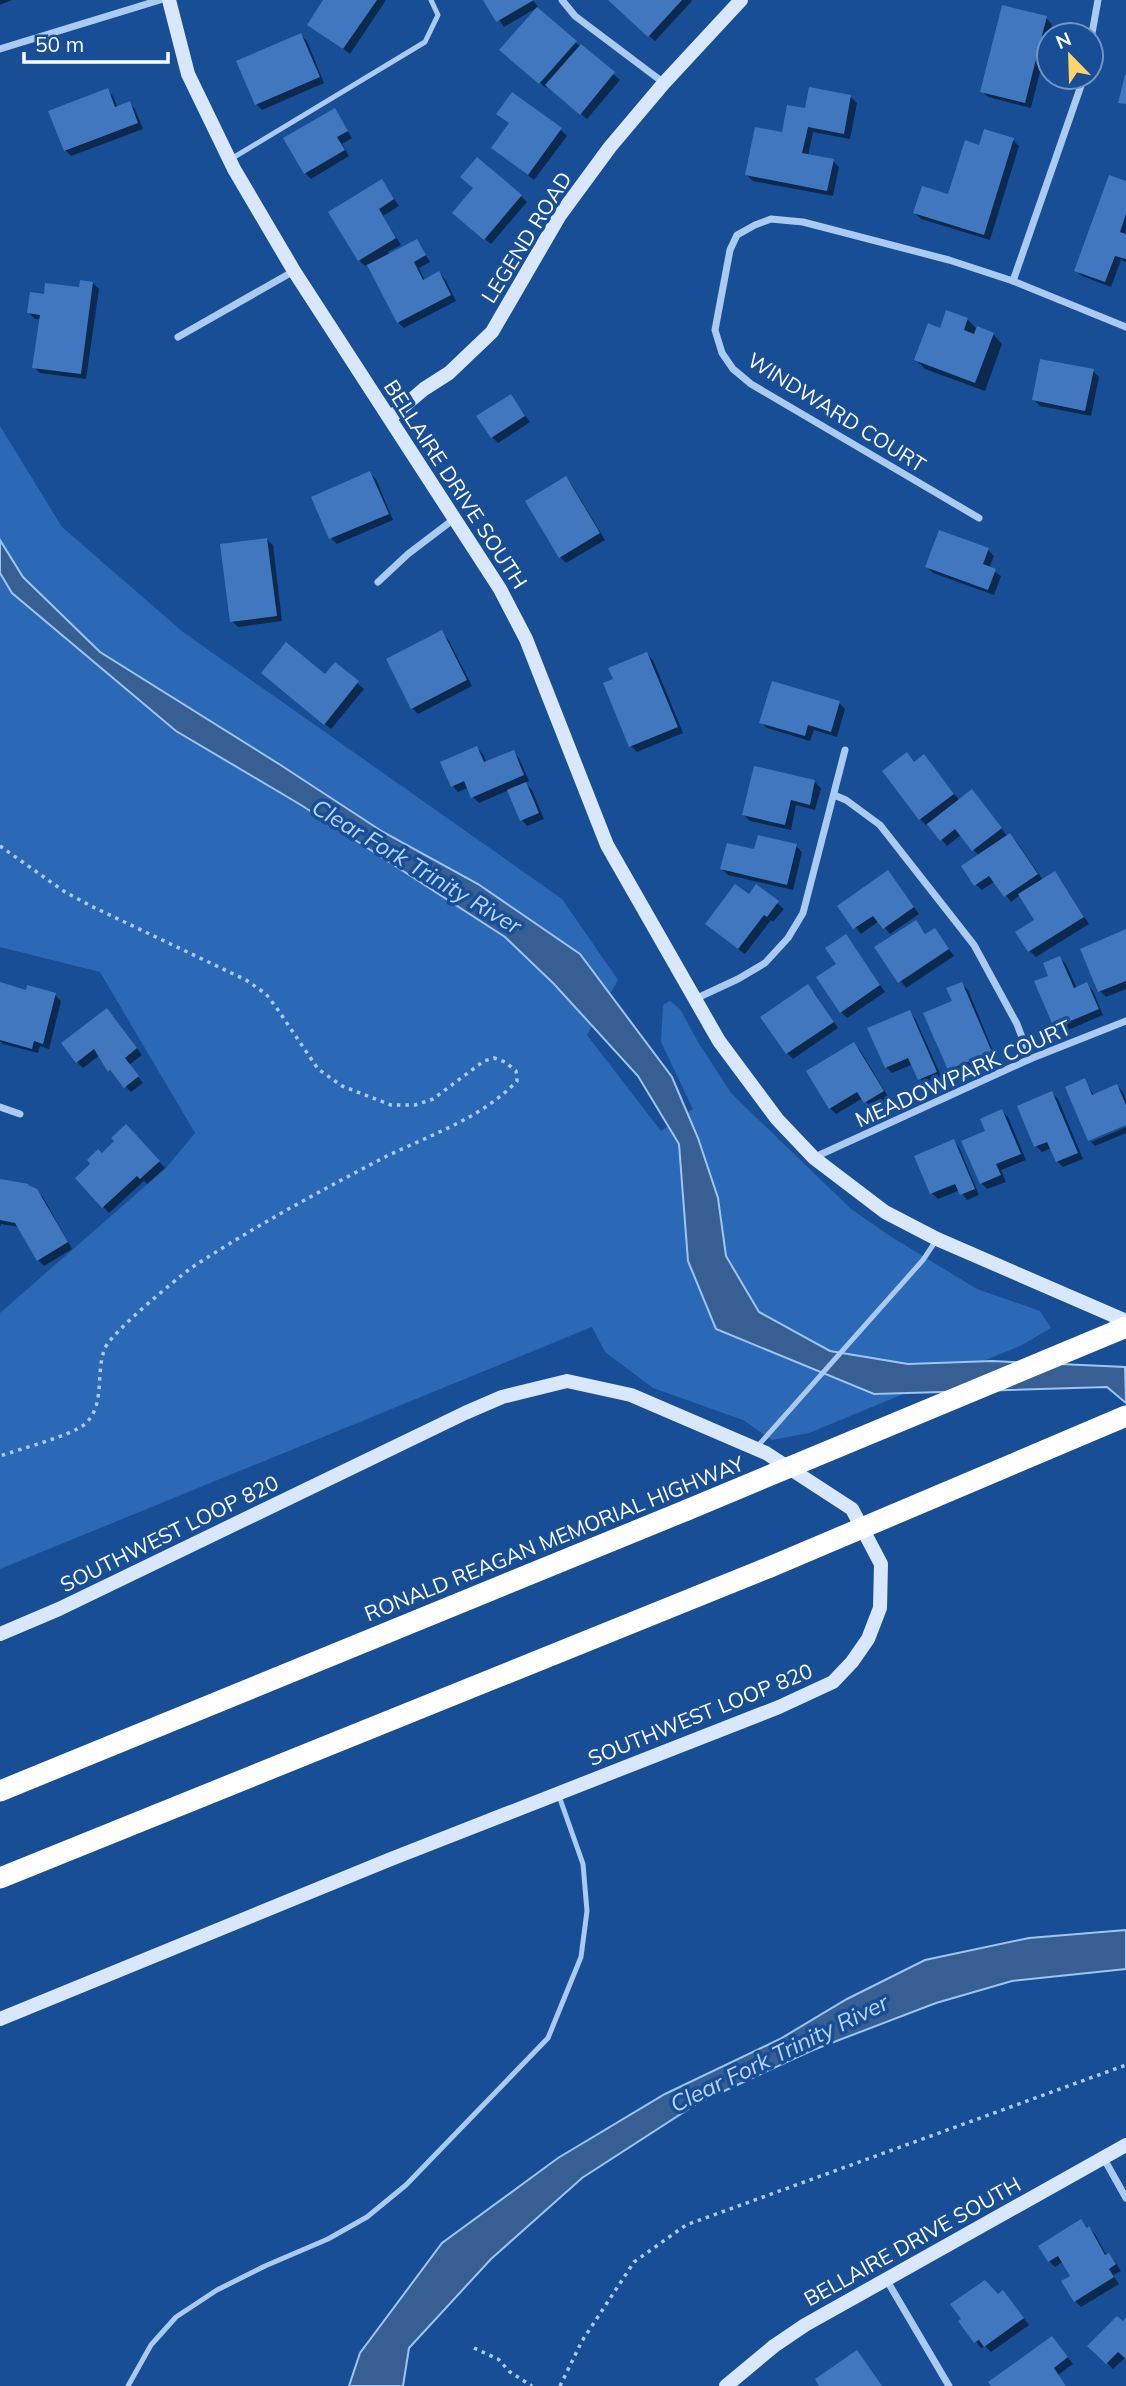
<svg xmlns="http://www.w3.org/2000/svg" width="1126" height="2386" font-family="Mulish,sans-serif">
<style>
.green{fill:#2b68b5}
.water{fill:#375f94;stroke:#9dc4f3;stroke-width:2}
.shadow{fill:#0007}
.building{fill:#4077be}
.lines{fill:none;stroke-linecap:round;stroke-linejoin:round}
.path{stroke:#aacaf1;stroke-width:3.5;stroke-dasharray:3.5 5;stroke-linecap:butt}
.lane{stroke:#aacaf1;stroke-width:5}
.street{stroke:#aacaf1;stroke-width:7}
.secondary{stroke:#d9e7fc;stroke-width:14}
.highway{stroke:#fff;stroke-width:21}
.highway-bridge{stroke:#fff;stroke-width:21}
.labels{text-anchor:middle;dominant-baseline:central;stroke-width:7;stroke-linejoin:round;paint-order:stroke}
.street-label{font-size:21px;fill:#fff;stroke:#184e96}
.water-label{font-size:23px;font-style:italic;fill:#b7d4f8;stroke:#184e96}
</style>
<rect width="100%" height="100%" fill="#184e96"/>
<path class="green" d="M0,426l62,101 121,105 379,267 56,81 -31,55 74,96 32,-22 -32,-67 2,-37 7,-4 10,8 18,33 33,51 120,116 42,29 84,51 63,22 11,17 -29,17 -213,88 -37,7 -29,-20 -90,-32 -48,-36 -13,-25 -592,242v-256l166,-145 29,-35 -95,-161 -100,-25z"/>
<g class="water">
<path d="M0,540l23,37 77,75 179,112 104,68 95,52 102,70 92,123 26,61 20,60 8,58 33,56 71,39 78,13 84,-3 133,6 1,36 -19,-16 -233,7 -158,-65 -28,-68 -9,-117 -41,-68 -84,-92 -49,-47 -204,-132 -125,-74 -164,-138 -12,-20z"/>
<path d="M1126,1930v39l-114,12 -76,22 -123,47 -115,53 -116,75 -91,81 -82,89 -6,38h-54l11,-33 82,-110 116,-85 107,-64 115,-55 67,-40 78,-39 104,-22z"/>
</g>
<g class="shadow">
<path d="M0,0h12l-12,5z"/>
<path d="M325,0h61l-36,54 -41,-30z"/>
<path d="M485,0h48l5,7 -34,20z"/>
<path d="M609,0h81l2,1 -37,40z"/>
<path d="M1046,18l6,6 -21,84 -43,-11 -6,-6z"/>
<path d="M301,35l6,6 17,42 -62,27 -6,-6z"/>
<path d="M575,42l45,38 -33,39 -39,-33 -2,2 -38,-33z"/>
<path d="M107,90l6,6 5,12 11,-5 6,6 8,20 -72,27 -6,-6z"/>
<path d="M851,97l6,6 -7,36 -37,-7 -5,24 25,5 6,6 -6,29 -80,-15 -6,-6 59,-65z"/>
<path d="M334,111l18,27 -10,6 7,12 -38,23 -6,-6z"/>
<path d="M561,130l6,6 -33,44 -41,-32z"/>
<path d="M1013,140l6,6 -29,94 -69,-21 -6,-6 34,-17 31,-49z"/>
<path d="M382,181l17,25 -16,10 18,29 -13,7 2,3 27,-14 13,21 -11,6 6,13 14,-8 6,6 11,22 -52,27 -6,-6 -30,-58 -3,2 -6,-6z"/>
<path d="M1126,182v80l-5,-2 -10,27 -29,-11 -6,-5z"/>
<path d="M475,189l46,7 6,6 -36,42 -30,-25z"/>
<path d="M93,283l6,6 -13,90 -46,-6 -6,-6 7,-48h-6l-6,-6 16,-17 36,-7z"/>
<path d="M967,319l9,9 17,6 9,10 -17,47 -60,-22 -9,-9 25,-30z"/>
<path d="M1093,371l6,6 -8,39 -51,-10 -6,-6z"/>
<path d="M511,396l19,26 -32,21 -6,-6z"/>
<path d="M370,473l6,6 17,41 -56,24 -6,-6z"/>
<path d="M566,479l6,6 33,55 -39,23 -6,-6z"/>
<path d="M266,539l7,6 9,76 -44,6 -6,-6z"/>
<path d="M988,550l6,6 -5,12 12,8 -7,19 -61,-22 -6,-6z"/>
<path d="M442,633l6,6 24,47 -54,28 -6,-6z"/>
<path d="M647,654l6,6 30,73 -46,19 -6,-6 -16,-66z"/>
<path d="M336,665l28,24 -33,40 -62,-50 56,-2z"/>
<path d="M839,703l6,6 -8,28 -23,-7 -4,11 -43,-13 -6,-6z"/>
<path d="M477,748l6,6 4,9 26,-11 6,6 10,23 -4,2 7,7 12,29 -17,7 -5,-6 -13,-30 -30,13 -6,-6 -4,-10 -11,5 -5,-6z"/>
<path d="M924,756l36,45 18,-3 30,39 2,-2 6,6 27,39 11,-7 6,6 29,45 -53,33 -6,-6 -12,-19 18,-11 -16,-26 -9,7 -16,-21 -13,9 -6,-5 3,-29 -18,-21 -14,11 -19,-23 -2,2 -6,-6 -5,-55z"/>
<path d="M815,782l6,6 -6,22 -19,-5 -5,25 -41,-9 -6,-6z"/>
<path d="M796,846l6,6 -9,38 -65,-15 -6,-6 34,-17z"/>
<path d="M893,878l26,36 -29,20 -11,-13 -18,13 -22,-28z"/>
<path d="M757,886l27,23 -11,13 -2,-2 -26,34 -32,-24 36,-33z"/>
<path d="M916,922l11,14 8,-5 19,25 -48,32 -29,-40z"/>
<path d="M1126,931v58l-20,8 -6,-6 -18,-42z"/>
<path d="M851,943l34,49 -38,26 -6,-6 -3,-48z"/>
<path d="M1060,958l6,6 11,25 10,-4 6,6 10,24 -42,18 -6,-6 -5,-50z"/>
<path d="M962,984l6,6 28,68 -41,17 -6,-6 5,-67z"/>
<path d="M0,991l55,4 6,6 -12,48 -9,-3 -2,7 -35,-9 -3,-3z"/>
<path d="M814,992l24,36 -45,31 -6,-6z"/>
<path d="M909,1012l6,6 27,60 -16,7 -6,-6 -7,-15 -21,9 -6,-6z"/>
<path d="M113,1016l29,39 -13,10 14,18 -12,9 -21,-21 -10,-16 -17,13 -6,-6z"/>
<path d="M854,1044l6,6 29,48 -18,10 -8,-10 -27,16 -6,-6z"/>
<path d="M1084,1080l10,15 23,-9 6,6 3,8v23l-37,15z"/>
<path d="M1052,1093l6,6 25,60 -20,8 -6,-6 -5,-13 -10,4 -6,-6z"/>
<path d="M1002,1111l6,6 18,43 -25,10 5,12 -19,7 -6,-6 6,-51z"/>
<path d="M126,1126l39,42 -18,16 -3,-3 -35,32 -32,-35 39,-36z"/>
<path d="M1126,1127v6l-31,13 -4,-4z"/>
<path d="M953,1141l6,6 20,48 -12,5 -7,-10 -22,9 -6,-6 -16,-36z"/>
<path d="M0,1181l36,10 7,6 29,52 -28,17 -6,-6 -18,-33 -19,-3 -1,3z"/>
<path d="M1081,2221l14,13 12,22 2,-1 6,6 6,10 -8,4 6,9 -38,23 -6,-6 -3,-25 -9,-14 -8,5 -6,-6z"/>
<path d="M1003,2292l26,33 -38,27 -6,-6 -4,2 -21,-27z"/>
<path d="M1126,2320v37l-13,12 -23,-23z"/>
<path d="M1052,2338l21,26 -15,11 8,11h-73z"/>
</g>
<g class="building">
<path d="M323,0h54l-34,49 -36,-24z"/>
<path d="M483,0h51l-38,22z"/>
<path d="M608,0h74l-34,37z"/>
<path d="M1002,5l45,11 -22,87 -45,-11z"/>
<path d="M537,7l40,34 -38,43 -40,-34z"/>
<path d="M301,33l19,44 -65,28 -19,-44z"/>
<path d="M581,44l34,28 -35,43 -35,-30z"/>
<path d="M1125,75h1v29l-8,-1z"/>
<path d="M809,87l42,8 -7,39 -36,-7 -6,26 32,6 -7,32 -82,-16 10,-48 27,5 5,-27 18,3z"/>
<path d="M108,88l7,19 15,-6 8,22 -74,28 -16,-40z"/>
<path d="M512,92l50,36 -34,47 -37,-27 18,-25 -13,-9z"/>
<path d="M335,108l13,23 -11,6 8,13 -41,24 -21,-36z"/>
<path d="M984,129l30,9 -30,97 -71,-22 9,-27 26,8 17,-54 14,5z"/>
<path d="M477,157l45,38 -38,45 -32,-27 21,-25 -13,-11z"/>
<path d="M1109,175l17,6v33l-6,18 6,2v25l-11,-3 -10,26 -31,-11z"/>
<path d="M382,179l12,20 -15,10 17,29 -38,23 -30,-49z"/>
<path d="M417,239l9,16 -12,7 9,18 16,-9 12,24 -54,28 -30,-58z"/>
<path d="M80,280l13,2 -12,92 -49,-6 8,-53 -13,-2 3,-21 14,2 1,-11 34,4z"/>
<path d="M946,310l22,8 -4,12 10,4 3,-8 17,7 -19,50 -61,-23 14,-37 12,5z"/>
<path d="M1040,359l54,10 -9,42 -53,-11z"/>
<path d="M511,394l14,22 -34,22 -15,-22z"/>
<path d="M370,471l19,43 -60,25 -18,-42z"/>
<path d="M566,476l34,57 -41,25 -34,-57z"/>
<path d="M939,530l50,18 -6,16 13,5 -8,21 -63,-23z"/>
<path d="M267,538l10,78 -47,6 -10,-78z"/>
<path d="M442,630l25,50 -56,29 -25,-50z"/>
<path d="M286,642l39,32 10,-12 24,19 -35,44 -63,-52z"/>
<path d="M647,652l31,75 -49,20 -26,-64 10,-4 -5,-11z"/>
<path d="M772,681l68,20 -9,31 -23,-7 -3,11 -46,-13z"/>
<path d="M477,746l7,16 30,-12 10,25 -53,23 -7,-17 -13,6 -11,-25z"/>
<path d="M907,752l7,10 10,-8 30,40 -35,26 -37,-49z"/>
<path d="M754,766l61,14 -5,25 -19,-5 -6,25 -43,-10z"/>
<path d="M526,782l13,31 -19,8 -13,-31z"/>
<path d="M972,789l30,39 -30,23 -17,-22 -15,12 -13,-17z"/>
<path d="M1010,833l28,41 -34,23 -15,-21 -15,10 -13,-20z"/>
<path d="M758,835l39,9 -10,41 -67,-16 7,-26 27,6z"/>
<path d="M888,870l26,37 -31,22 -10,-13 -20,13 -16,-23z"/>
<path d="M1055,871l29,46 -56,35 -13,-20 19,-12 -16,-26z"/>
<path d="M735,884l14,10 7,-10 23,17 -12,16 -3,-2 -26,34 -33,-25z"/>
<path d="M916,920l9,14 10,-6 14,21 -51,34 -24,-36z"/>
<path d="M1126,929v52l-28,11 -18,-43z"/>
<path d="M846,934l34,51 -40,28 -24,-36 20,-13 -11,-16z"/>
<path d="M1060,956l14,32 13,-6 12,27 -45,19 -20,-47 14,-5 -5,-13z"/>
<path d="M0,982l26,8 1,-5 29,8 -13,51 -9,-3 -2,8 -32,-9z"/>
<path d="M962,982l30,70 -44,18 -25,-57 29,-12 -6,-13z"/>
<path d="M808,984l26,38 -48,32 -26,-37z"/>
<path d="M107,1008l30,40 -12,10 14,18 -15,12 -14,-18 -2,2 -14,-23 -18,14 -15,-20z"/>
<path d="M910,1010l27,62 -19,8 -10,-22 -23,10 -18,-40z"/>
<path d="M854,1042l30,49 -20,12 -7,-11 -28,17 -23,-38z"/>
<path d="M1085,1078l7,17 25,-11 9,21v20l-38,16 -23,-54z"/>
<path d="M1052,1091l26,62 -22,9 -9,-20 -13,5 -17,-41z"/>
<path d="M1002,1109l19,45 -25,10 5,11 -21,9 -19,-43 24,-10 -5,-12z"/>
<path d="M126,1124l34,37 -20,18 -3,-3 -35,32 -27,-30 15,-14 -3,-4 11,-11 4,4 12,-12 -3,-3z"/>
<path d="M954,1139l21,50 -15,6 -5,-11 -25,10 -16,-38z"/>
<path d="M0,1179l29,5 -1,1 9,4 31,53 -31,19 -22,-38 -15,-3z"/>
<path d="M1081,2219l6,9 2,-2 16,29 4,-2 7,11 -7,5 5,8 -40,25 -13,-21 9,-5 -12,-20 -10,6 -10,-16z"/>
<path d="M985,2280l13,14 5,-4 21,28 -40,29 -5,-7 -5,3 -16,-22 3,-2 -11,-15z"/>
<path d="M1117,2316l6,5 3,-4v42l-8,-7 -12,12 -19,-18z"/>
<path d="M1052,2336l16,21 -14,11 12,18h-75l-3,-4z"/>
<path d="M857,2350l25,36h-63l-4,-7z"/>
</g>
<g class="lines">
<g class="path">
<path d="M0,846l65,46 26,14 155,74 20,14 10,13 42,62 24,17 49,19h24l18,-6 51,-38 10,-3 11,4 11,9 1,10c-36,38 -88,54 -134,77 -65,34 -131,70 -192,110 -17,13 -78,63 -86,80 -10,24 1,57 -20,76 -15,12 -65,25 -85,32"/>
<path d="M474,2348l24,11 12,13 22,14"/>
<path d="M560,2386l22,-45 52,-79 52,-37 440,-160"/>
</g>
<g class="lane">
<path d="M231,159l194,-117 13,-27 -7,-15"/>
<path d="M756,1448l167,-188 14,-21"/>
<path d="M128,2386l23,-41 25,-28 41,-27 48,-24 63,-27 39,-22 39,-32 142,-147 33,-81 6,-46 -4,-47 -24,-68"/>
</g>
<g class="street">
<path d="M562,0l13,16 89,67"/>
<path d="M1091,39l7,-39"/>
<path d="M0,49l160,-49"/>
<path d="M1013,281l71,-204"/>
<path d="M178,337l116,-66"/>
<path d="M979,518l-228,-134 -18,-15 -11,-16 -7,-23 15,-80 7,-15 18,-10 16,-6 32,3 146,38 64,21 113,46"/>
<path d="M378,582l30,-28 46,-35"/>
<path d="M834,795l12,5 34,25 94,120 43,79 13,35"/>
<path d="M695,999l43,-20 27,-16 23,-25 15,-25 42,-163"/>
<path d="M0,1107l20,7"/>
<path d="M815,1157l215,-98 96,-38"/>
<path d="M1103,2157l23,41"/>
<path d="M886,2279l63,107"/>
</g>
<g class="secondary">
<path d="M169,0l19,74 46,95 60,102 206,318 26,50 81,206 112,196 58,78 37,39 71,54 52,27 189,82"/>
<path d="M390,418l34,-29 25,-16 43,-41 68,-117 50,-68 54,-64 77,-83"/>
<path d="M0,1634l59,-25 406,-196 37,-16 65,-16 64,14 135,58 86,56 29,55 -1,44 -12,31 -16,23 -19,20 -54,25 -388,152 -391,160"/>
<path d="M726,2386l48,-40 31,-21 321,-180"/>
</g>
<g class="highway">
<path d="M0,1791l687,-281"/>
<path d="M0,1878l770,-311"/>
</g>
<g class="highway-bridge">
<path d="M687,1510l439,-183"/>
<path d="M770,1567l356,-151"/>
</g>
</g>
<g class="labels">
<g class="street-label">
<text transform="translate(526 237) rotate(-58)">LEGEND ROAD</text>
<text transform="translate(837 412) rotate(32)">WINDWARD COURT</text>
<text transform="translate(456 484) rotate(57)">BELLAIRE DRIVE SOUTH</text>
<text transform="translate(963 1073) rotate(-24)">MEADOWPARK COURT</text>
<text transform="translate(169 1533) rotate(-26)">SOUTHWEST LOOP 820</text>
<text transform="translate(554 1538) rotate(-22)">RONALD REAGAN MEMORIAL HIGHWAY</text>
<text transform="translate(700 1714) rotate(-22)">SOUTHWEST LOOP 820</text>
<text transform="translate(912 2241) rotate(-29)">BELLAIRE DRIVE SOUTH</text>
</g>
<g class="water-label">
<text transform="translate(417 866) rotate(31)">Clear Fork Trinity River</text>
<text transform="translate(779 2053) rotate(-26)">Clear Fork Trinity River</text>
</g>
</g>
<g transform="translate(1070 56) rotate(337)"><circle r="33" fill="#184e96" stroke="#7495c0" stroke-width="2"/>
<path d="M0-5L12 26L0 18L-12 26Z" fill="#ffd56a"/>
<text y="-10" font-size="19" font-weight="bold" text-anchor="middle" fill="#ffffff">N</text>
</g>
<path d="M24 52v10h144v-10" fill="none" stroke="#ffffff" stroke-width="3.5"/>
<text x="35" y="52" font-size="21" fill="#ffffff" stroke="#184e96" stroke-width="5" paint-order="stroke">50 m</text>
</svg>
